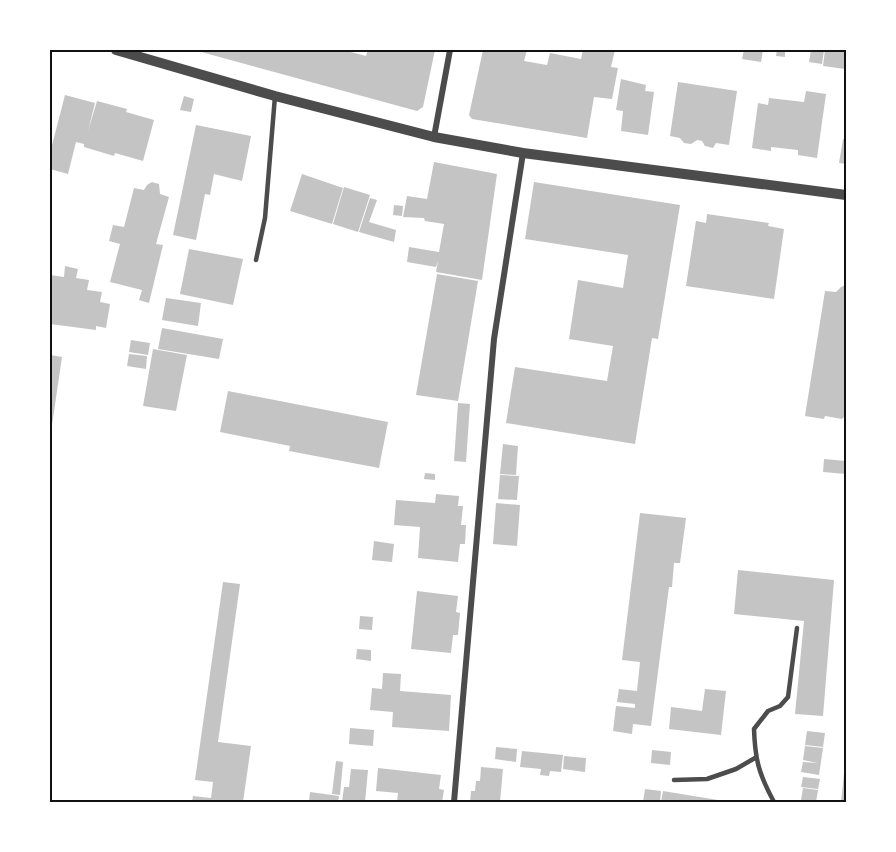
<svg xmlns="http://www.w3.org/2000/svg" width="896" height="852" font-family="'DM Sans',sans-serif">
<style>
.building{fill:#c4c4c4}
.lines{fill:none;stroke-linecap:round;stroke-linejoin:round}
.service{stroke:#4c4c4c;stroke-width:4.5}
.minor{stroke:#4c4c4c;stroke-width:6}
.tertiary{stroke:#4c4c4c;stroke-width:10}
.neatline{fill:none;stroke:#111;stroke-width:2}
</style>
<rect width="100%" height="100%" fill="#fff"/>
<path class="building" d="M194,50h149l23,6 2,-6 24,1 1,-1h42l-12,57 -6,4z
M483,50h44l-3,11 23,4 3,-12 31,6 2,-9h32l-4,17 7,1 -6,31 -18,-2 -7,41 -115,-19 -3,-4z
M744,50h19l-2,12 -19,-3z
M777,50h8v7l-9,-1z
M811,50h13l-2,14 -13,-2z
M825,50h21l-1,19 -22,-3z
M621,79l25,6 -1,6 9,1 -6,43 -27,-4 2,-20 -7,-1z
M678,82l59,9 -8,54 -13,-2 -3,5 -8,-2 -3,-5 -5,-1 -6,4 -7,-1 -4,-5 -10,-2z
M806,91l20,3 -9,64 -19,-3v-5l-27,-3v4l-19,-3 6,-45 10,2 1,-7 35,4z
M65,95l30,8 -7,28 9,-30 30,8 -1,3 28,8 -11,41 -28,-8 -1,3 -30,-9v-3l-8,-2 -8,32 -18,-5v-16z
M184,96l10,3 -3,13 -11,-2z
M196,125l55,11 -9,45 -28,-7 -4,21 -5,-1 -9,46 -23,-5z
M843,139l3,1v24l-7,-1z
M434,162l63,12 -15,106 -46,-8 2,-11 -2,6 -29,-5 2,-15 30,5 5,-28 -19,-3 -1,-3 -21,-1 4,-21 20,3z
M302,174l41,14 -11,36 -42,-13z
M152,182l7,2 1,10 9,3 -13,47 7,1 -14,58 -10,-3 3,-10 -32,-8 10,-38 -11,-3 4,-16 11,2 10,-39 10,2 3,-5z
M534,182l146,23 -22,134 -6,-1 -17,106 -129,-21 9,-56 92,14 6,-35 -44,-7 9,-59 45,8 5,-33 -103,-16z
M344,187l26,8 -12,37 -25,-8z
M370,198l7,2 -8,22 27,8 -2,12 -35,-10z
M394,205l9,1 -1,10 -9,-1z
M707,214l62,9 -1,3 16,3 -10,70 -88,-13 10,-65 10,2z
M189,249l54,10 -10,46 -53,-11z
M65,266l13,3 -2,9 13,2 -2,10 15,2 -2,10 10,2 -4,24 -10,-2v4l-46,-6v-49l14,2z
M437,274l41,7 -20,120 -42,-6z
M846,285v130l-4,4 -17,-3 -1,3 -19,-3 20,-125 11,1 5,-5z
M166,298l35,5 -3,23 -36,-6z
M162,328l61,11 -4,20 -61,-10z
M131,340l19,3 -2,12 -19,-3z
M153,349l34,6 -11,56 -33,-5z
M129,354l18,2 -1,13 -19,-3z
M50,355l12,2 -11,75h-1z
M228,391l160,31 -9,46 -90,-17 1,-5 -70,-14z
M458,403l12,1 -4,58 -12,-1z
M503,444l15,2 -2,29 -16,-1z
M824,459l22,2v13l-23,-2z
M425,473l10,1v6l-11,-1z
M500,475l19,1 -2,24 -19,-1z
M436,494l23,2 -1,10h5l-2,19h5l-1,19h-5l-2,18 -40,-4 2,-31 -26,-2 2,-25 39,3z
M496,503l24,2 -3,41 -24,-2z
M640,513l46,5 -6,45h-6l-2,24h-3l-18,139 -18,-2 -1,10 -19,-3 3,-25 19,2v-4l-18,-2 2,-13 18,2 3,-29 -18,-2z
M374,541l20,3 -2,18 -20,-2z
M738,570l96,10 -11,136 -28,-2 9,-93 -70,-7z
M223,582l17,2 -22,158 33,4 -8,56h-51l1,-6 18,2 2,-16 -18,-2z
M417,591l41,5 -2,16 4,1 -2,22h-5l-2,18 -40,-4z
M360,616l13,1 -1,13 -13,-1z
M357,649l14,1v11l-15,-2z
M383,673l18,1 -1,17 51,4 -2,36 -57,-4 1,-15 -23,-2 2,-22 10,1z
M705,689l21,2 -5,44 -52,-6 2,-22 31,4z
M350,728l24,2 -1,16 -24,-2z
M807,731l18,2 -2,14 -18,-2z
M805,746l18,2 -4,27 -18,-3 2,-10 15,1 -15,-3z
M496,747l21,2 -1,13 -21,-3z
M652,750l19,2 -1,13 -19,-2z
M522,751l41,4 -2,17 -11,-1 -1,5 -9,-1 1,-6 -21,-2z
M564,756l22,2 -1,14 -22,-3z
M336,761l7,1 -3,33 -8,-1z
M845,764l1,38h-5z
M481,767l22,2 -3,33h-30l1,-11h4l1,-10h4z
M378,768l63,7 -2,14 5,1 -2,12h-45l1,-9 -22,-2z
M351,769l17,1 -3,32h-23l2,-15h5z
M803,777l17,2 -2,10 -17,-2z
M803,788l15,2 -2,12 -15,-2z
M645,789l16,2 -1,11h-17z
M663,791l61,10v1h-63z
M310,792l29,4 -1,6h-29z"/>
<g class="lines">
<path class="service" d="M256,260l9,-42 10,-122
M674,780l33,-1 29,-10 19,-11
M774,802c-15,-28 -19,-42 -20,-73l14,-18 12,-5 8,-9 9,-69"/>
<path class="minor" d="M434,137l16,-87
M454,802l40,-463 29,-186"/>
<path class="tertiary" d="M116,50l159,46 159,41 89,16 323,42"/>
</g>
<rect width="896" height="852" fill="none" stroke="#ffffff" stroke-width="102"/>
<rect x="51" y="51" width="794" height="750" class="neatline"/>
</svg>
